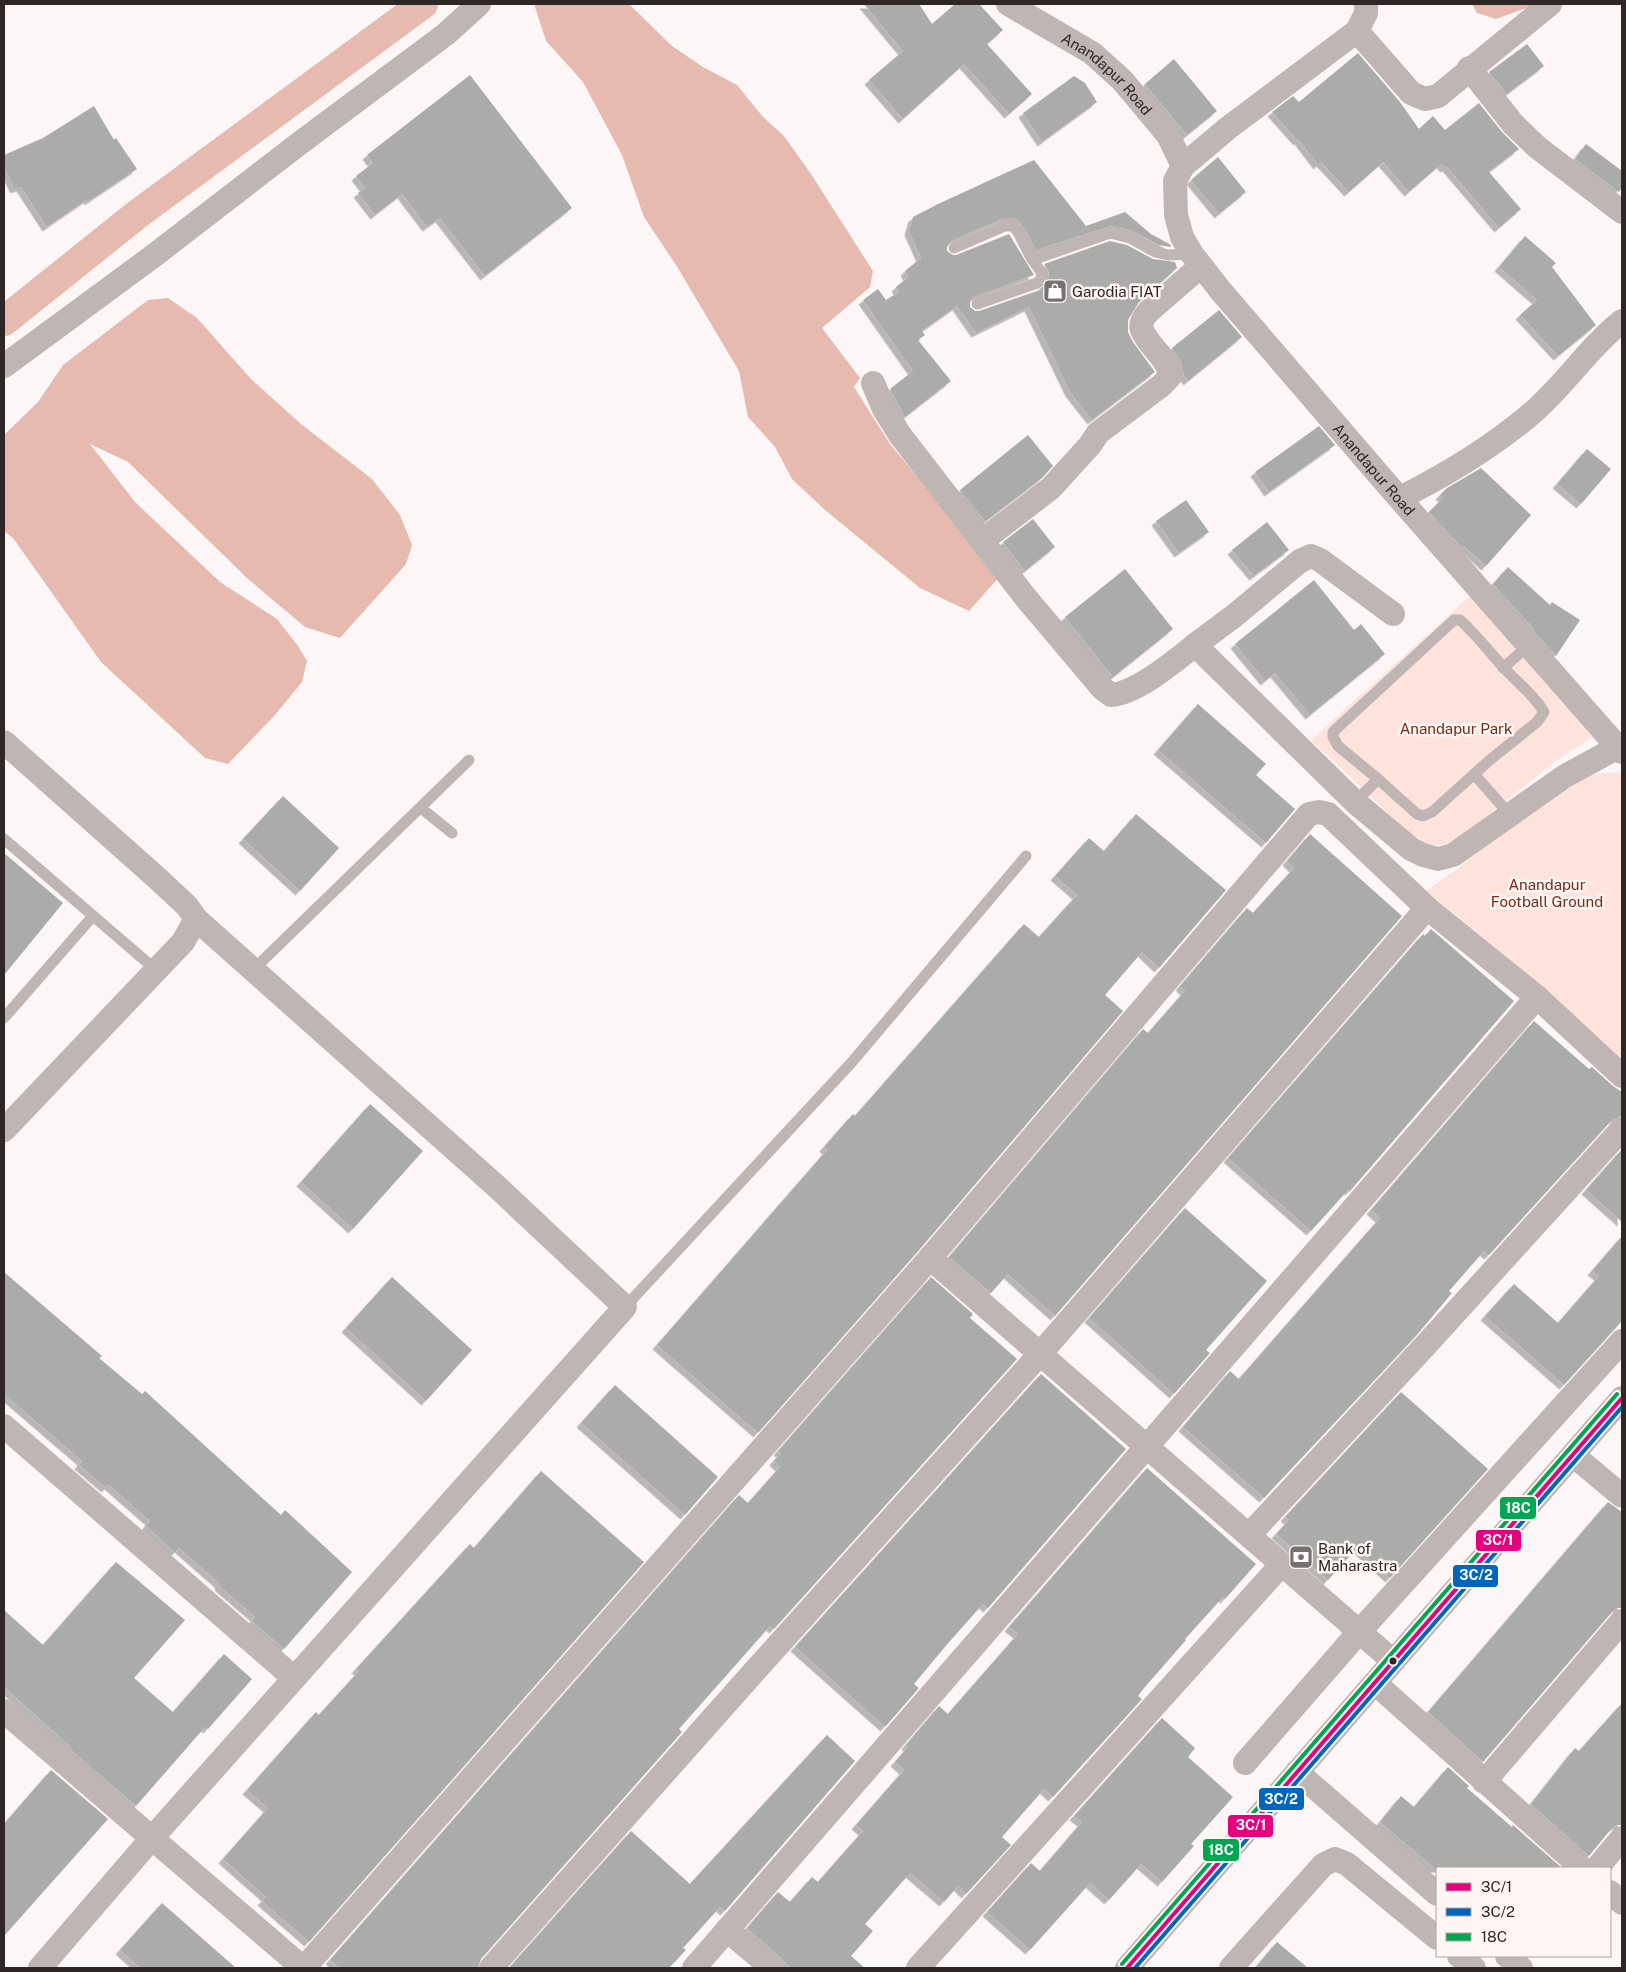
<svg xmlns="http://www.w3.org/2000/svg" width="1626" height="1972" font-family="'Public Sans',sans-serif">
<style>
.green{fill:#fde3dc}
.water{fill:#e6baae}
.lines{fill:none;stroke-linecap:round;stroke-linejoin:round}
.canal{stroke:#e6baae;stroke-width:30}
.building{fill:#abacaa;filter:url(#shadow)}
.service{stroke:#bfb6b4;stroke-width:11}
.minor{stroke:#bfb6b4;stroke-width:24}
.bus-1-casing{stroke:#fff6f3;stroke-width:8}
.bus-2-casing{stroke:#fff6f3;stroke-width:8}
.bus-3-casing{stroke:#fff6f3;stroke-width:8}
.bus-1{stroke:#e5007d;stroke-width:4}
.bus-2{stroke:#0065bd;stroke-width:4}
.bus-3{stroke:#00a651;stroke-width:4}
.bus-dot{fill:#2f2725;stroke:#fff6f3;stroke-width:2}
.labels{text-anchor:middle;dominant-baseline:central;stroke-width:5;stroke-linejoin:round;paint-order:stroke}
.street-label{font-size:15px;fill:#2f2725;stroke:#fff6f3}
.poi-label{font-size:15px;fill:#2f2725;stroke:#fff6f3;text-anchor:start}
.park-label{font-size:15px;fill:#752c19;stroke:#fff6f3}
.line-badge{stroke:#fff6f3;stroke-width:2}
.badge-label{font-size:14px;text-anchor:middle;font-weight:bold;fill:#fff}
</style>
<defs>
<filter id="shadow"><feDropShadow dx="-4.5" dy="4.5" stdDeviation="0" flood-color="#0004"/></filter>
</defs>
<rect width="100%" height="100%" fill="#fcf7f6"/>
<path class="green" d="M1470,596l122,141 -40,27 -96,77 -16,4h-10l-21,-12 -98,-93z
M1622,772v287l-133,-117 -63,-51 35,-25 65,-53 53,-36 25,-4z"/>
<path class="water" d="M534,4h95l43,42 31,21 34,18 26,32 21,19 29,41 60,94 -3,16 -48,41 38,50 -6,9 36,57 110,132 -31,35 -49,-23 -95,-78 -33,-31 -17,-32 -27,-30 -9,-46 -63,-106 -32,-48 -22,-62 -39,-73 -37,-41z
M1472,4h61l-4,3 -33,12 -19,-6z
M168,298l29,20 54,61 50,45 71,55 28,36 12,30 -6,19 -66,74 -35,-11 -58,-49 -119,-116 -38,-18 45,58 85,80 57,37 21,27 9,15 -5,21 -27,33 -47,49 -23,-6 -104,-96 -88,-124 -9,-7v-96l34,-33 25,-37 85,-65z"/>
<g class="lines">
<path class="canal" d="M4,321l135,-108 284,-209"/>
</g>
<path class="building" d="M864,4h55l13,20 23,-20h24l24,26 -16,14 45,50 -23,20 -45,-50 -61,55 -34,-39 34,-29z
M1527,44l17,22 -37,28 -18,-22z
M1358,53l42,49 19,27 14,-13 12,14 34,-27 23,29 17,17 -30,23 32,37 -22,19 -52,-61 -2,1 -4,-4 -32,28 -26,-30 -34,30 -28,-30 -3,3 -19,-25 -1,1 -26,-29 21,-16 6,6z
M1174,59l43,52 -30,24 -42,-51z
M470,75l102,133 -87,68 -45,-58 -13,9 -25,-33 -27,21 -17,-22 7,-5 -9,-12 17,-13 -6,-8z
M1074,76l11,7 12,19 -55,40 -19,-29z
M94,106l20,34 2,-2 21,31 -48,32 -1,-2 -41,28 -26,-40 -6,2 -11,-22v-12l39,-17z
M1586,144l36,27v16l-3,5 -44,-33z
M1218,157l28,35 -27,22 -28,-34z
M1034,160l52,66 39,-14 26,22 20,11v2l-13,-2 -25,-14 -22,-5 -75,24 -11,-21 -7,-8 -5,-3 -11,1 -51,22 -4,6v4l6,4h3l53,-21 25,41 -60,22 -4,5v5l5,4h4l61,-21 8,-10 1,-8 -5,-8 66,-23 17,4 26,14 22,3 2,6 -38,34 -11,18v12l5,10 22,30 -63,48 -22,-28 -41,-85 -53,26 -19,-27 -35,25 3,4 -7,5 33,41 -46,36 -15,-28 23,-18 -50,-71 15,-11 8,11 13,-8 -3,-5 12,-10 -3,-6 16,-13 -12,-27 4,-14 25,-13z
M1525,236l31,27 -4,4 44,58 -38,31 -38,-41 17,-15 -38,-33z
M1219,310l23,27 -54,44 -4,-5 -3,-14 -9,-14z
M1319,426l16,19 -66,47 -14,-20z
M1028,435l25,31 -11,12 -56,43 -2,-1 -24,-30z
M1587,449l24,20 -30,35 -24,-20z
M1481,468l50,47 -45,51 -22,-20 -2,2 -33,-36 14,-14 -3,-3 7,-7z
M1186,500l23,32 -30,21 -23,-32z
M1033,519l22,28 -30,24 -22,-29z
M1267,522l22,28 -35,26 -22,-26z
M1508,567l42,38 2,-3 28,18 -24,36 -23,-26 1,-1 -41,-45z
M1125,569l48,60 -60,48 -48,-60z
M1314,580l40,50 7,-6 24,30 -75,61 -35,-42 -10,8 -30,-37z
M1198,704l68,60 -10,11 39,34 -29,34 -108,-93z
M283,796l56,52 -39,43 -57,-52z
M1136,814l90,76 -67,78 -17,-16 -37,43 18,16 -203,238 -162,184 -101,-88 170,-195 -3,-3 29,-33 2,2 169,-192 15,13 38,-42 -22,-19 34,-38 15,13z
M1310,834l92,82 -347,400 -47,-42 -17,19 -42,-36 194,-228 5,4 37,-42 -5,-5 67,-78 6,5 41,-45 -7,-7z
M4,853l59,50 -59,72z
M1431,929l83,72 -164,190 -2,-1 -37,41 -83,-73 195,-224 2,2z
M1534,1021l55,48 3,-2 21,19 9,6v24l-10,4 -123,135 -5,-4 -35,40 3,2 -36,43 -152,162 -81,-71 47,-56 9,8 141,-161 -9,-8z
M370,1104l53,47 -70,78 -52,-47z
M1622,1149v73l-36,-32z
M1185,1208l82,73 -61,69 4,3 -36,41 -85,-76z
M1622,1236v85l-58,64 -79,-69 29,-32 44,39 41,-47 -7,-5z
M4,1272l98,84 -3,2 43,36 3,-3 136,124 4,-5 67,62 -68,77 -32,-28 3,-4 -36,-31 1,-2 -41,-36 -4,5 -29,-27 4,-5 -41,-36 -3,3 -27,-23 3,-4 -78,-67z
M392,1277l80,73 -46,51 -80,-73z
M931,1277l42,37 -3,4 47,41 -243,270 -4,-3 -91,103 3,3 -201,227 -3,9h-139l-9,-8 409,-465 9,8 32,-36 -6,-6 7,-8 -3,-2z
M1041,1374l85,75 -138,159 -5,-4 -34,38 -35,42 5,4 -34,39 -90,-80z
M615,1385l103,92 -33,38 -104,-92z
M1401,1392l87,77 -98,109 -33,-30 -29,32 -52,-46 13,-14 -4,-3z
M1147,1468l109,96 -31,35 -2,-2 -38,42 1,1 -42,48 -6,8 4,3 -89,98 -9,-8 -42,48 9,8 -45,49 -8,-8 -14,16 -34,-29 -45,51 8,7 -22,25 14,12h-75l-9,-10 -34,-30 31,-36 12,10 22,-25 6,5 45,-51 -7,-6 48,-55 -9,-8 13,-15 -2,-2 33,-39 9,8 70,-80 -9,-7z
M541,1471l103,91 -335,380 -47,-41 4,-4 -43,-38 45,-51 -21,-18 69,-78 3,3 40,-44 -3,-2 114,-125 4,4z
M1608,1502l14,10v96h-5l-5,4 -129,150 -55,-50z
M116,1562l69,58 -51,58 39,34 51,-58 28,25 -44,50 -3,-2 -69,79 -66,-57 1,-2 -67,-60v-77l39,35z
M1622,1703v122h-5l-6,4 -22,27 -58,-52 44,-56 4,3z
M1162,1718l33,30 -7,9 45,40 -42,47 3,2 -32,36 -21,-18 -32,36 -19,-17 -60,67 -43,-38 44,-49 9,8 42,-49 -8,-6z
M827,1735l28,26 -130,150 -5,-4 -37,41 3,2 -17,18h-160l122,-137 59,53z
M1448,1767l21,19 -2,2 45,39 1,-2 49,43h-128l-54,-46 21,-26 13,11z
M51,1770l57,49 -104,117v-112z
M162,1903l74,65h-96l-20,-18z
M1277,1942l31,26h-53z"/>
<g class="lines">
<path class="service" d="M954,248l51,-22h8l5,6 13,26h7l72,-25 20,5 25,14 13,3 24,-1
M977,304l60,-21 4,-4 1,-6 -11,-15
M1503,668l25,-22
M1474,774l36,41
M1355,802l23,-23 -40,-33 -5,-9v-5l121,-112h6c17,15 30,33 45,49 13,14 30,27 39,43l-7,10 -46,37 -59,53 -9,4 -6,-2 -39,-35
M421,808l31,25
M4,839l152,131
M253,970l216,-210
M4,1018l89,-102
M625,1307l227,-245 174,-206"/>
<g class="minor">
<path id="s1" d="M1008,4l84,49 30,27 46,55 15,31"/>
<path id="s2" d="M1366,4v9l-9,18 -129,97 -45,38 -8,15 1,34 6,22 10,17 28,36 166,193 236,269"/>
<path d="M1357,31l54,62 14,6 13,-3 112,-92"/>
<path d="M1469,68l44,56 24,23 85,65"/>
<path d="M4,366l152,-112 144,-111 146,-109 33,-30"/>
<path d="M873,383l11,26 16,26 126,163 76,90 9,7c26,-2 64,-34 84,-50l160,157 56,47 12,6 15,4 15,-4 112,-79 57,-31"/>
<path d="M1400,498c46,-23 92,-51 131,-84 33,-28 57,-66 91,-93"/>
<path d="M982,541l69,-53 39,-43 8,-12 64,-48 9,-10c-5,-19 -22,-28 -29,-45 -3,-6 2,-13 6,-18l53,-46"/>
<path d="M1195,645l39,-29 66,-55 11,-5 9,4 73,54"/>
<path d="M4,742l153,136 30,28 9,13 -13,23 -179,188"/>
<path d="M930,1258l463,403"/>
<path d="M4,1426l290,252"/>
<path d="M1573,1455l49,41"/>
<path d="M1249,1535l175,-188 198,-218"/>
<path d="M1375,1683l207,185"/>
<path d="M4,1711l299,257"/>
<path d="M1245,1763l114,-131 263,-291"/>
<path d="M1297,1772l140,122"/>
<path d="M1484,1782l138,-161"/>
<path d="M1597,1868l25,-30"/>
<path d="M1610,1892l12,11"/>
<path d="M727,1930l45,38"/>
<path d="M1459,1956l15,12"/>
<path d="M1507,1956l14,12"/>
<path d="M40,1968l112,-130 473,-531 -130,-122 -299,-266"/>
<path d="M304,1968l626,-710 379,-444 10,-2 9,2 99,94 110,89 85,79"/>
<path d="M491,1968l261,-294 288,-320 387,-446"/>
<path d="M694,1968l843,-971"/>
<path d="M918,1968l364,-404"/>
<path d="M1127,1968l495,-570"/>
<path d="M1231,1968l92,-103 12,-6 12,5 90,74"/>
</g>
<g class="bus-1-casing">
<path id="bus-1" d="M1127,1968l495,-570"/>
</g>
<g class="bus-2-casing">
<path id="bus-2" d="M1135,1968l487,-561"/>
</g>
<g class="bus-3-casing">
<path id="bus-3" d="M1122,1964l495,-570"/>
</g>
<use href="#bus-1" class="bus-1"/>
<use href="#bus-2" class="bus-2"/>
<use href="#bus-3" class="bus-3"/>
</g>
<defs>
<g id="shop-square" transform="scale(1.25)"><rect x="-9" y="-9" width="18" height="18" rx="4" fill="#77706e" stroke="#fff6f3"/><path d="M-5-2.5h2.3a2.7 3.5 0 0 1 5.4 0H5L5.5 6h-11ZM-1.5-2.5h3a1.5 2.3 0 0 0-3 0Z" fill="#fff"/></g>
<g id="bank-square" transform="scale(1.25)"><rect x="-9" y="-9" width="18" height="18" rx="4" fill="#77706e" stroke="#fff6f3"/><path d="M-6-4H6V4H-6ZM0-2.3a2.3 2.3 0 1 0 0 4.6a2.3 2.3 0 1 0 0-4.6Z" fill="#fff"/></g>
</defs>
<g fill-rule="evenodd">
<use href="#shop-square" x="1055" y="291"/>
<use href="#bank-square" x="1301" y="1557"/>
</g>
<circle class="bus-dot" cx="1393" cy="1661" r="4.5"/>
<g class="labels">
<g class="street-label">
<text stroke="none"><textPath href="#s1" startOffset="122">Anandapur Road</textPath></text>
<text stroke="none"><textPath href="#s2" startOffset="625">Anandapur Road</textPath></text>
</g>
<g class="poi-label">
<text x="1072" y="291">Garodia FIAT</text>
<text x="1318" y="1548">Bank of<tspan x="1318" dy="17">Maharastra</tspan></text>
</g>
<g class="park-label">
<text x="1456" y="728">Anandapur Park</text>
<text x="1547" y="884">Anandapur<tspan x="1547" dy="17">Football Ground</tspan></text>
</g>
</g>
<g class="line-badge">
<rect x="1499" y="1496" width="38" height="24" rx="5" fill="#00a651"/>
<rect x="1475" y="1529" width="47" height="23" rx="5" fill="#e5007d"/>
<rect x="1452" y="1564" width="47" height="24" rx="5" fill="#0065bd"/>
<rect x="1258" y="1787" width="47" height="24" rx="5" fill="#0065bd"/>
<rect x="1227" y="1814" width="47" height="24" rx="5" fill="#e5007d"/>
<rect x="1202" y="1838" width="38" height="24" rx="5" fill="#00a651"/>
</g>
<g class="badge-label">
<text x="1518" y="1513">18C</text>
<text x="1498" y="1545">3C/1</text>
<text x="1476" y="1580">3C/2</text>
<text x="1281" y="1804">3C/2</text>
<text x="1251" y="1830">3C/1</text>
<text x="1221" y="1855">18C</text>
</g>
<rect width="1626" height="1972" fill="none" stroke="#2f2725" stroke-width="10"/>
<rect x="1436" y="1867" width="175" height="90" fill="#fff6f3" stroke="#aca3a1"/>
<rect x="1446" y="1883" width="25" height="8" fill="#e5007d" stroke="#aca3a1"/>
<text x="1481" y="1892" font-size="15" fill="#2f2725">3C/1</text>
<rect x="1446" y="1908" width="25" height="8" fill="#0065bd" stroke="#aca3a1"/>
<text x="1481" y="1917" font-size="15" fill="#2f2725">3C/2</text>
<rect x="1446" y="1933" width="25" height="8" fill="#00a651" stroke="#aca3a1"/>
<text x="1481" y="1942" font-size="15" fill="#2f2725">18C</text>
</svg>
